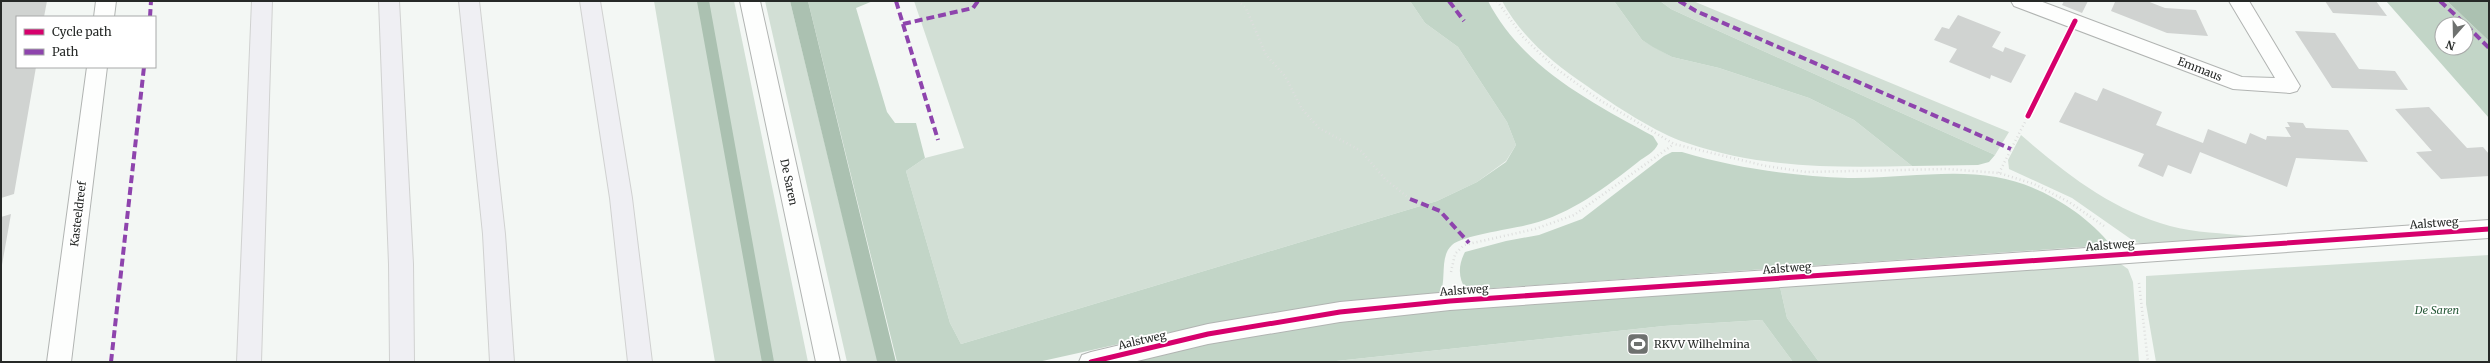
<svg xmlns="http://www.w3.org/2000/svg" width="2490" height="363" font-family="Merriweather,serif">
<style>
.green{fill:#d2dfd5}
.forest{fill:#c2d5c7;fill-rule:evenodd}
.water{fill:#abc1b1}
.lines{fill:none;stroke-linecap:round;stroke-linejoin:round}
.stream{stroke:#abc1b1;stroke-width:12}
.building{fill:#d0d3d1}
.street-casing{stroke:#b1b4b2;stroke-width:2}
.highway-casing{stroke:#d0d1d0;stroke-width:2}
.path{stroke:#dddedd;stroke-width:2.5;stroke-dasharray:1 3;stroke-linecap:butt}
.street{fill:#fdfefd;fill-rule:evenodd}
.highway{fill:#efeff3;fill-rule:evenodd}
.quiet{stroke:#8e44ad;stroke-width:4;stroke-dasharray:8 4;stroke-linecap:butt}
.cycleway-casing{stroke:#fff;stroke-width:8}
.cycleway{stroke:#d6006c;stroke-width:5}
.labels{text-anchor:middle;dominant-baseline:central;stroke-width:3.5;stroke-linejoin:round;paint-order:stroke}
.street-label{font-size:11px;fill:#262927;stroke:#fff}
.park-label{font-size:11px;font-style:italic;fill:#2b5c3c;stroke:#fff}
.poi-label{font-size:11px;fill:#262927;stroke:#fff;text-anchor:start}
</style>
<rect width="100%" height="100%" fill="#f3f7f4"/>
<path class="green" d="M654,1h80l74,361h-93z
M765,1h25l88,361h-31z
M914,1h496l15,22 33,24 49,75 9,23 -10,16 -29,21 -40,19 -476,143 -11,-21 -44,-152 19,-13 39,-10z
M1502,1h112l28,39 30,17 47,11 90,30 45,22 58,46c-77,2 -152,2 -225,-23 -31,-10 -73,-38 -100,-57 -34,-23 -65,-48 -85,-85z
M1660,1h33l316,131 -14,23 -274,-123 -50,-23z
M2021,135c45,39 91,75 149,91 25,7 53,7 79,10l-105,8 -9,-2 -63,-44 -63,-29 -1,-9z
M2489,255v107h-333l-10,-58v-28z
M2115,260l13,9 5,13 6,80h-320l-32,-44 -7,-31z
M1762,320l31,42h-466l337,-36z"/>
<path class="forest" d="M808,1h65l-17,7 31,104 8,11h21l9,35 -19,13 44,152 11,21 476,-143 40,-19 29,-20 10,-17 -9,-23 -49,-75 -33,-24 -15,-22h78c34,66 103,101 165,135l5,8c-3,8 -14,13 -20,18 -32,25 -67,52 -107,62 -17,5 -68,11 -79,21 -13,12 -5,34 -12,49l-240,32 -162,36h-141z
M1614,1h46l11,8 50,23 274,123 -6,7 -11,3 -66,1 -58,-46 -45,-22 -90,-30 -47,-11 -19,-10 -11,-7z
M2386,1h61l42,40v77zM2442,24h24v24h-24z
M1672,152h10c54,16 109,24 166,26 49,1 100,-9 148,-1 43,7 88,35 115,68l-645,45c-8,-12 -8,-25 -1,-38l41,-11 33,-6 43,-16 82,-63z
M1745,287h35l7,31 32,44h-26l-31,-42 -98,6 -337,36h-201c29,-7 57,-14 86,-20 175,-34 355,-41 533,-55z"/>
<path class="water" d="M790,1h18l88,361 -19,-1z
M2447,1h42v40z"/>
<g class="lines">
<path class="stream" d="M703,1l65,361"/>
</g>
<path class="building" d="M1,1h46l-3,16h-27v50h19l-22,127 -13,4z
M2064,1h24l-6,12 -20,-8z
M2113,1h34l18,7 31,2 12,26 -41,-3 -56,-22 4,-9z
M2325,1h51l11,15 -54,-3z
M1958,15l43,17 -9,15 11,5 2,-5 21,8 -15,28 -20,-8 -1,4 -41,-17 8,-13 -23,-9 8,-13 7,2z
M2295,31l40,2 24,36 36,2 13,19 -76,-2z
M2103,88l59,24 -6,13 47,18 5,-14 38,15 4,-11 16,7 1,-4 24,1 -6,-10h5l-3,-5 16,1 3,5 42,2 20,32 -72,-4 -9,29 -87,-35 -9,22 -23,-9 -5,12 -25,-11 6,-12 -85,-32 16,-30 22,9z
M2429,107l38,41 16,-1 6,7v22l-48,3 -25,-27 16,-1 -37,-42z
M11,214l-9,51h-1v-48z"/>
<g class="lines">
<g class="street-casing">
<path id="street" d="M96,1h20l-2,16h-20z
M740,1h20l80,361h-24z
M2011,1h29l202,76 33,1 -46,-77h20l51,85 -3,5 -7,2 -57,-4 -219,-83z
M87,67h20l-36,295h-24z
M2489,220v18l-1039,72 -110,12 -132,22 -75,18h-54l3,-7 9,-3 117,-28 132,-22 110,-10z"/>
</g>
<g class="highway-casing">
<path id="highway" d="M252,1h20l-11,361h-24z
M379,1h20l14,263 1,98h-24l-1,-98z
M459,1h20l26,233 9,128h-24l-7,-128z
M580,1h20l32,197 20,164h-24l-18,-164z"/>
</g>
<path class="path" d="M1238,1l8,7 20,47 19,21 17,33 17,19 42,23 24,28 25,20
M1497,1l26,36 31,30 44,32 76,45 92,22 40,6 141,-3 52,4 35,11 35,18 35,24
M1999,173l29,-57
M1451,272l4,-18 9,-9 71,-16 39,-14 100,-71
M2139,283l9,79"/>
<use href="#street" class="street"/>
<use href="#highway" class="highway"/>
<path class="quiet" d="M896,1l42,139
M1449,1l15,20
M1679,1l17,10 315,138
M2440,1l25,23
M150,17l1,-16
M903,24l70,-16 5,-7
M2466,25l23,23
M1410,199l30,12 29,32
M111,362l33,-295"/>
<g class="cycleway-casing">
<path id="cycleway" d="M2028,116l47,-95
M1091,362l117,-28 132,-22 110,-11 1039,-72"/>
</g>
<use href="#cycleway" class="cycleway"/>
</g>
<defs>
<g id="stadium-square" transform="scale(1.15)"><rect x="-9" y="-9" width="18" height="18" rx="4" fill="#6e716f" stroke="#fff"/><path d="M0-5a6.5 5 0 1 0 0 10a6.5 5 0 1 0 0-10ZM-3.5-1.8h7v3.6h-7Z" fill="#fff"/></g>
</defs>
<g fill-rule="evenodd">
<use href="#stadium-square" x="1638" y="344"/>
</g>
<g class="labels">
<g class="street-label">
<text transform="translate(2200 69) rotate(21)">Emmaus</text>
<text transform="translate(789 182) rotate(78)">De Saren</text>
<text transform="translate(78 214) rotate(-83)">Kasteeldreef</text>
<text transform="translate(2434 223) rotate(-4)">Aalstweg</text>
<text transform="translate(2110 245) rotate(-4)">Aalstweg</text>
<text transform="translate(1787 268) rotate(-4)">Aalstweg</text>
<text transform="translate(1464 290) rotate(-4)">Aalstweg</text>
<text transform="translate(1142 340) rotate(-13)">Aalstweg</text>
</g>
<g class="park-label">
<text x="2437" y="310">De Saren</text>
</g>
<g class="poi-label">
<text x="1654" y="344">RKVV Wilhelmina</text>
</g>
</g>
<rect width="2490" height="363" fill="none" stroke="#262927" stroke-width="4"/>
<rect x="16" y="16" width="140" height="52" fill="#ffffff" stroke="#a8a9a9"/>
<rect x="24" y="29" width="20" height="6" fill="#d6006c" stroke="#a8a9a9"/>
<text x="52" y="36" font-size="12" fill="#262927">Cycle path</text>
<rect x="24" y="49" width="20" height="6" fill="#8e44ad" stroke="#a8a9a9"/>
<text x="52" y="56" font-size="12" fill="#262927">Path</text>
<g transform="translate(2454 36) rotate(200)"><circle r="19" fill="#ffffff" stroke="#a8a9a9"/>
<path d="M0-3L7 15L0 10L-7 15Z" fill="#6e716f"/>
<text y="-6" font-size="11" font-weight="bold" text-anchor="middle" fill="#262927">N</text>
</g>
</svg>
